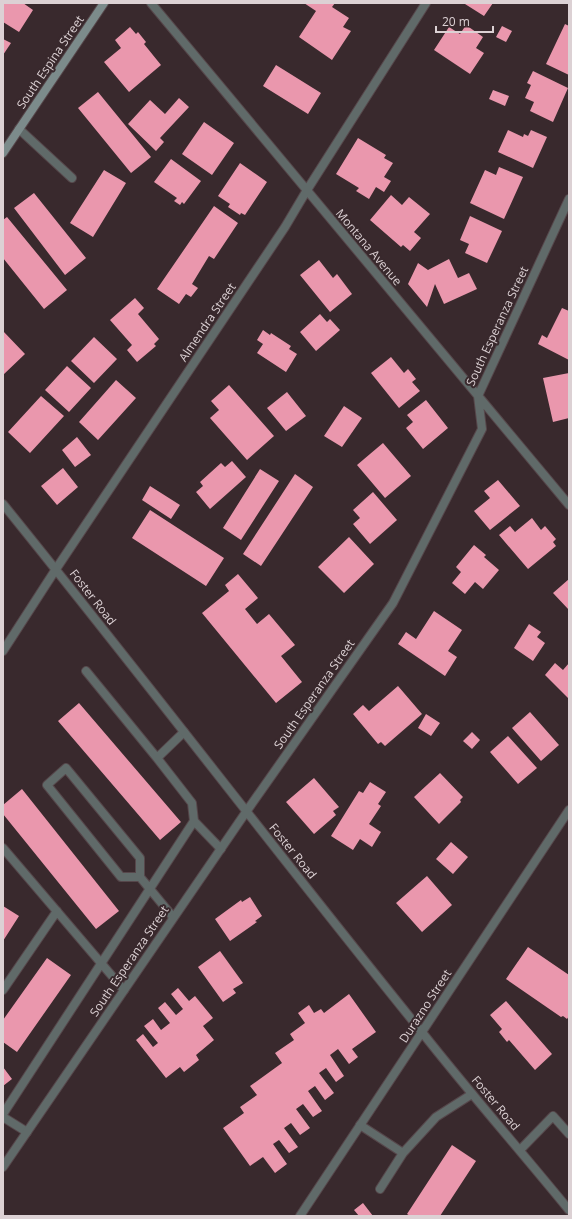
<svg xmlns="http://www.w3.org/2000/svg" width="572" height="1219" font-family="'Open Sans',sans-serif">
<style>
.building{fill:#ea97ad}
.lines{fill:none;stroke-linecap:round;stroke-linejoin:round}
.lane-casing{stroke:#56474b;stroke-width:10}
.street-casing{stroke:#56474b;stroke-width:10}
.secondary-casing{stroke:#56474b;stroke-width:10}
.lane{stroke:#606a69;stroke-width:8}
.street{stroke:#606a69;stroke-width:8}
.secondary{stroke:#7c8b8b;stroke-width:8}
.labels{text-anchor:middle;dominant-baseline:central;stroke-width:4;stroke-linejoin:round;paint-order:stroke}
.street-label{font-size:12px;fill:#dcd1d4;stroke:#39292d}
</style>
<rect width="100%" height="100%" fill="#39292d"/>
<path class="building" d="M3,3h20l10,7 -14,22 -16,-10z
M304,3h31l-3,4 17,11 -6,9 8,4 -19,29 -33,-23 17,-26z
M466,3h27l-9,13 -19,-12z
M565,24l4,2v49l-23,-11z
M466,25l17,12 -7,11 8,5 -14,21 -36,-24 15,-23 11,7z
M502,26l10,5 -6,11 -10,-5z
M130,27l6,7 2,-2 8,10 -2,2 17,21 -32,27 -25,-30 17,-14 -6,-8z
M3,39l8,4 -8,12z
M276,65l45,28 -13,21 -45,-28z
M533,71l35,17 -15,34 -23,-11 4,-9 -9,-4 6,-13 -4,-2z
M493,90l16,6 -4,10 -16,-7z
M98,92l53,65 -20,16 -53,-65z
M179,98l10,9 -29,31 4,4 -8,9 -28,-27 22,-24 15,14z
M204,122l30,21 -22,32 -30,-21z
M508,130l15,7 1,-3 4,2 3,-6 16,7 -14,31 -35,-16z
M358,138l28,17 -2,3 9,5 -9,14 7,4 -7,11 -8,-5 -7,12 -13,-8 3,-3 -23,-14z
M171,159l30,22 -17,23 -2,-2 -2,3 -6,-4 3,-3 -23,-16z
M240,163l27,19 -22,33 -4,-2 -1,2 -12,-8 2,-3 -12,-8z
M499,167l24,10 -19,42 -34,-16 15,-33 11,5z
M104,170l22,13 -33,54 -23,-14z
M34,193l52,65 -21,17 -51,-67z
M391,195l11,10 7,-8 21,17 -16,18 7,6 -11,13 -7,-6 -2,2 -31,-27z
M214,206l24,17 -24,36 -5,-3 -17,28 6,4 -7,9 -5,-3 -7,10 -22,-15z
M470,216l32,15 -15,32 -22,-10 4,-9 -9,-4z
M7,217l60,73 -23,19 -41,-51v-38z
M449,259l9,19 11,-5 8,16 -33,15 -9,-20 -8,23 -19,-23 10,-21 10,7z
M319,260l14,18 4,-4 15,20 -22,18 -30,-37z
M135,298l9,10 -6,6 21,25 -5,5 2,2 -19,16 -10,-12 5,-5 -22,-25z
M562,308l7,3v49l-31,-16 4,-9 5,3z
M320,314l7,8 3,-3 10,11 -24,21 -16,-19z
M263,330l7,5 1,-2 20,13 -2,3 8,5 -11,18 -29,-19 6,-9 -6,-4z
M3,331l22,23 -22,21z
M94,337l23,22 -23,24 -23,-22z
M391,357l13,16 4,-4 8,10 -4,3 8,9 -21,17 -28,-35z
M67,366l24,22 -22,24 -24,-22z
M569,373v45l-16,4 -10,-44z
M116,380l20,18 -38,42 -19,-18z
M229,385l45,51 -27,24 -37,-42 9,-8 -8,-9z
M287,392l19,24 -20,15 -19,-23z
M41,396l23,20 -34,37 -22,-21z
M426,400l22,28 -25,21 -17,-21 7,-6 -6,-7z
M344,406l18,12 -20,29 -18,-11z
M77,437l14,18 -16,12 -13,-17z
M383,443l28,33 -26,22 -28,-33z
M232,461l14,16 -36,32 -14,-17 7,-6 -3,-4 21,-19 4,4z
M63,468l15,19 -21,18 -16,-19z
M260,469l19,12 -38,59 -18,-12z
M295,474l18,13 -52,79 -18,-12z
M498,480l22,26 -30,24 -16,-19 16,-13 -6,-7z
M150,486l30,19 -9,14 -29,-19z
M373,492l24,28 -27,24 -17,-20 7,-6 -7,-8z
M150,510l74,48 -18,28 -74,-48z
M532,518l9,12 4,-4 11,13 -3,3 3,4 -28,23 -29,-34 11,-9 5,6z
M349,537l25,27 -30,29 -26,-26z
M474,545l12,10 -2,2 15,13 -16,19 -8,-7 -10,12 -13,-11 9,-11 -5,-5z
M238,574l20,24 -13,11 12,15 12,-10 26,31 -14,11 21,26 -26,21 -74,-90 27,-22 -4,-6z
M569,579v31l-16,-17z
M434,611l28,19 -14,21 9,6 -12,19 -47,-32 8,-12 10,7z
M529,624l12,8 -4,5 8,6 -12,18 -19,-13z
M555,663l8,7 6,-7v36l-24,-24z
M398,686l24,28 -37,32 -4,-4 -3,2 -25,-30 10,-9 6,6z
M79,703l102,119 -21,18 -102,-119z
M530,712l29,33 -18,16 -29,-33z
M426,714l14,9 -9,13 -13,-8z
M472,732l8,8 -8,9 -9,-8z
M508,736l29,32 -19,16 -28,-32z
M440,773l23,24 -3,3 1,2 -22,22 -25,-27z
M314,778l25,29 -6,4 3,4 -22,19 -28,-32z
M370,782l16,10 -8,12 3,2 -12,18 12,8 -9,15 -12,-8 -7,11 -22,-14 28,-45 4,2z
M22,789l97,122 -23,18 -93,-115v-9z
M451,842l17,15 -15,17 -17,-15z
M427,876l25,29 -30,27 -26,-29z
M250,897l12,19 -7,5 2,1 -27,19 -15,-22 26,-19 1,2z
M3,906l16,10 -16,25z
M528,947l41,28v41l-2,3 -4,-3 -2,1 -55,-38z
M220,951l23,32 -10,6 3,4 -13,9 -25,-35z
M47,958l24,17 -54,77 -14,-10v-22z
M178,988l11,13 6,-5 18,22 -10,8 11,14 -18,15 3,5 -15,12 -4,-5 -14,11 -30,-38 7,-6 10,13 5,-4 -14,-17 9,-7 8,11 9,-7 -12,-15 7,-6 11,13 7,-6 -12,-15z
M349,994l27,38 -24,17 6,8 -9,7 -11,-15 -8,6 14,21 -8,6 -10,-14 -7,5 15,20 -9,7 -10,-14 -7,5 14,20 -9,6 -10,-13 -7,5 14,19 -10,7 -9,-12 -7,5 14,19 -9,6 -10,-13 -6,4 14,20 -12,9 -12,-16 -13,9 -27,-38 21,-15 -4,-6 17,-12 -7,-9 32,-23 -7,-10 19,-13 -4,-6 15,-11 -7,-10 11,-8 5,8 7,-4 3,4z
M506,1001l46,53 -17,16 -26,-30 -2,2 -8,-10 3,-3 -12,-14z
M3,1067l9,12 -9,7z
M452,1145l24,16 -36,55h-30l-3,-2z
M363,1203l10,13h-14l-5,-6z"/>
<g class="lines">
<g class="lane-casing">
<path id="lane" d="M19,129l53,49
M157,758l27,-26
M194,821l27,28
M3,848l121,142
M140,877h-19l-74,-92 19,-17 74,90v19l33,40
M3,990l54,-79
M3,1114l191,-293 -2,-18 -35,-45 -71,-87
M3,1117l24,15
M360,1125l43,28 -23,36
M520,1150l33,-34 16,18
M403,1153l33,-36 36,-23"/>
</g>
<g class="street-casing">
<path id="street" d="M151,3l418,502
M3,504c141,174 277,353 418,527 48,61 99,119 148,179
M3,651l53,-82 229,-342 22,-37 119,-187
M3,1167l243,-355 147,-209 89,-174 -4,-33 91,-197
M300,1216l269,-406"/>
</g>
<g class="secondary-casing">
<path id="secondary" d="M3,153l101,-150"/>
</g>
<use href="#lane" class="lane"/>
<use href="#street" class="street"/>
<use href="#secondary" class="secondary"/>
</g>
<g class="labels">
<g class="street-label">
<text transform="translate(50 62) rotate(-56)">South Espina Street</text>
<text transform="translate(369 247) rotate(50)">Montana Avenue</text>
<text transform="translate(207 322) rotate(-56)">Almendra Street</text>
<text transform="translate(497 326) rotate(-65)">South Esperanza Street</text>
<text transform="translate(93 597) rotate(52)">Foster Road</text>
<text transform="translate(314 694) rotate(-55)">South Esperanza Street</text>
<text transform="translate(293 851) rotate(51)">Foster Road</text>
<text transform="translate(129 961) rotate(-56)">South Esperanza Street</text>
<text transform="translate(425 1006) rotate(-57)">Durazno Street</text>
<text transform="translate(496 1103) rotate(50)">Foster Road</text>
</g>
</g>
<rect width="572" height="1219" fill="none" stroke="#dcd1d4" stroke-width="8"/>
<path d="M436 26v6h57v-6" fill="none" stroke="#dcd1d4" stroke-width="2"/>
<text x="442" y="26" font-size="12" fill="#dcd1d4" stroke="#39292d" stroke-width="3" paint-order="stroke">20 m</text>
</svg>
